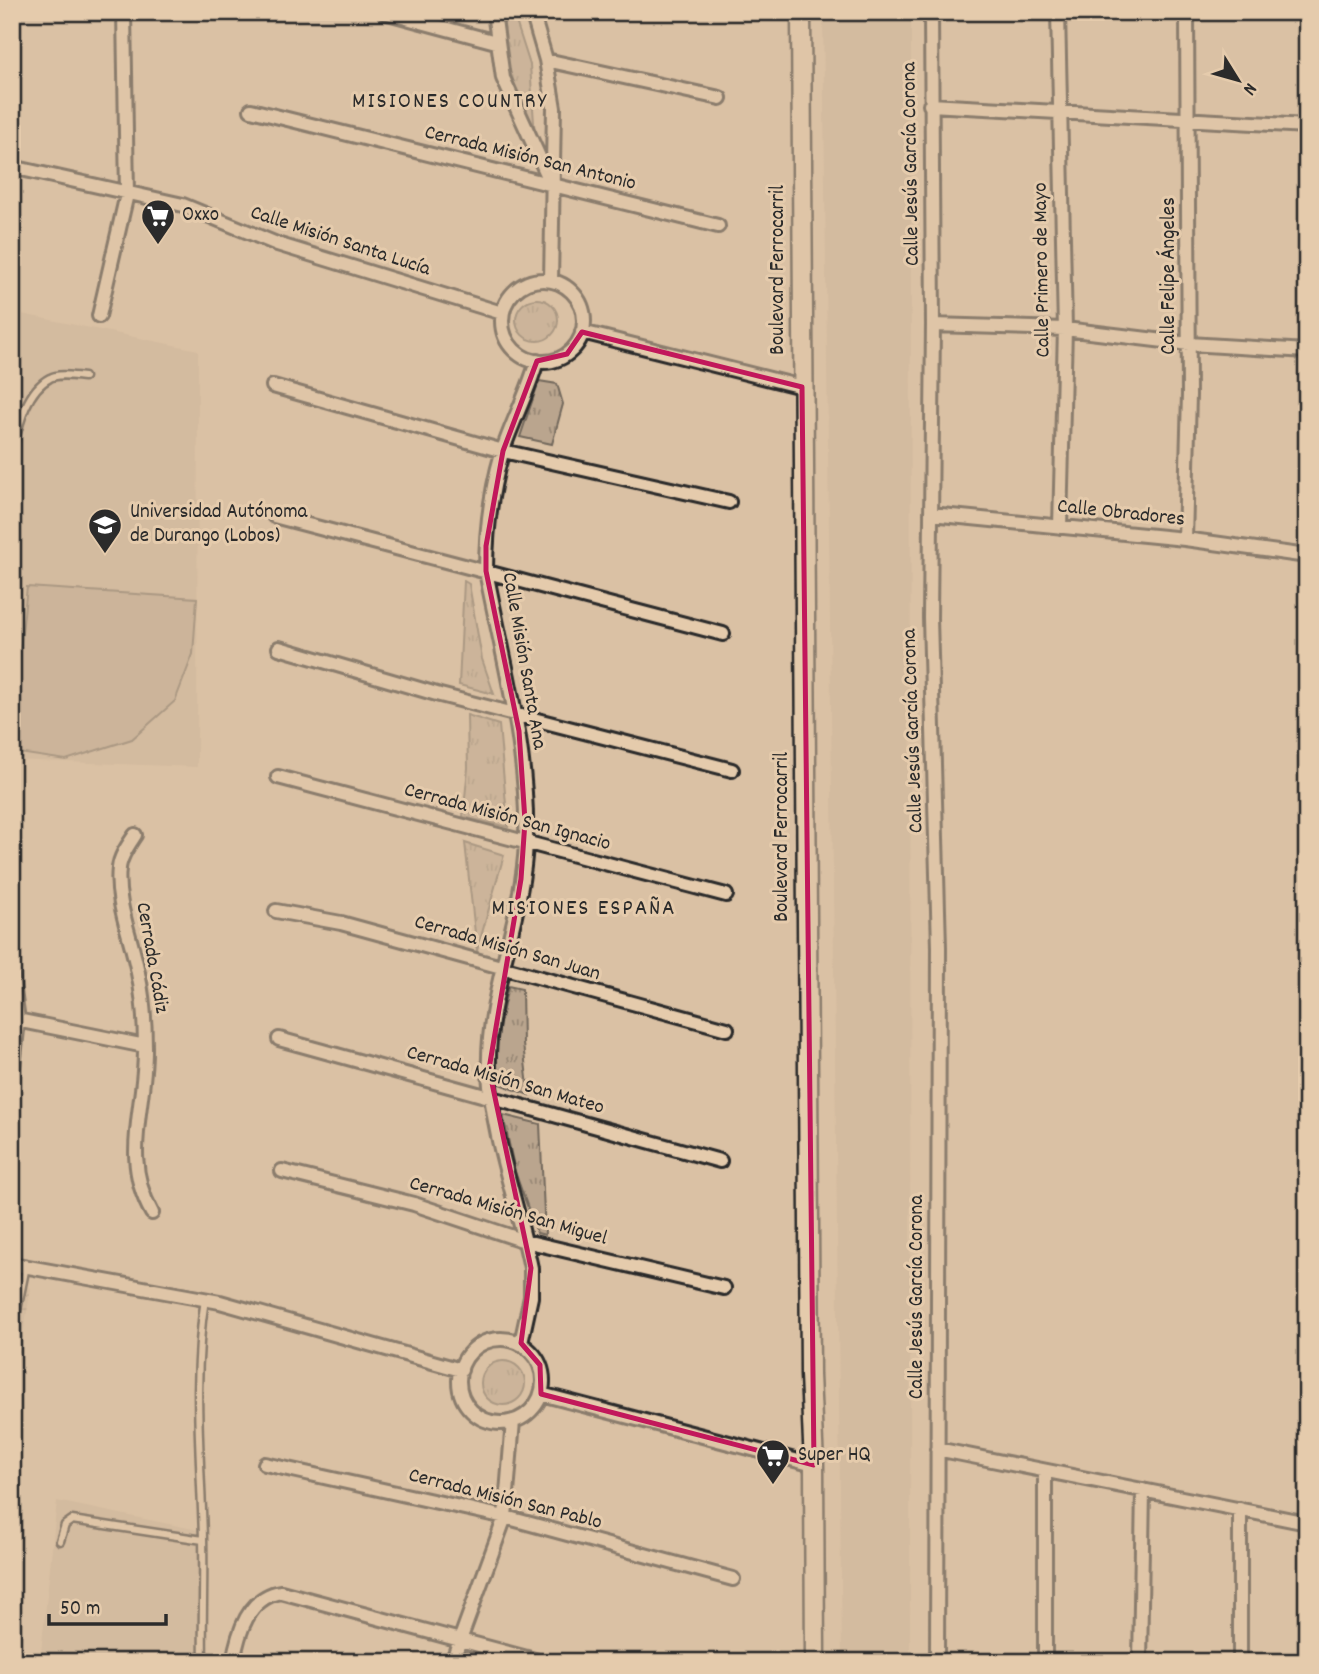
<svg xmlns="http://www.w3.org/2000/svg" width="1319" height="1674" font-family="Dekko,sans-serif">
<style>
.built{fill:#cab399}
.industrial{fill:url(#industrial-grid)}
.grass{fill:url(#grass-tufts);stroke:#72685c;stroke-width:2}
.pitch{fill:#baa58e;stroke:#72685c;stroke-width:2}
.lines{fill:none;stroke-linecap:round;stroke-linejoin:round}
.service-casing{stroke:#2b2b2b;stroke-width:11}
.minor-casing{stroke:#2b2b2b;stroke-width:18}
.secondary-casing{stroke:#2b2b2b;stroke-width:23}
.service{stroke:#e5cbac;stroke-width:6}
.minor{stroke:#e5cbac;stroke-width:12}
.secondary{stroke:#e5cbac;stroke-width:18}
.marked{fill:none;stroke:#c2185b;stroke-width:5;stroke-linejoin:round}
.labels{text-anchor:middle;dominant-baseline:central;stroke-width:6;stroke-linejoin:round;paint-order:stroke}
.street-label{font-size:21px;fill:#2b2b2b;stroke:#e5cbac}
.poi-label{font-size:21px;fill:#2b2b2b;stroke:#e5cbac;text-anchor:start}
.neighbourhood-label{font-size:23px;letter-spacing:2px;fill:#2b2b2b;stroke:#e5cbac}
</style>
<defs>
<pattern id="industrial-grid" width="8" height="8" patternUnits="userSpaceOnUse" patternTransform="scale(1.75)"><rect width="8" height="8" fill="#cab399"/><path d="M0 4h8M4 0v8" fill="none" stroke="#a4927d"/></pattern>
<pattern id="grass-tufts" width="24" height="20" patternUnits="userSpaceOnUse" patternTransform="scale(1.75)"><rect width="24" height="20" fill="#baa58e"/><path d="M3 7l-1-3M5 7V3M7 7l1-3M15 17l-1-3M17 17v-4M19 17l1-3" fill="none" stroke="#978774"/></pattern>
</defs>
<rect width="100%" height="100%" fill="#dac1a4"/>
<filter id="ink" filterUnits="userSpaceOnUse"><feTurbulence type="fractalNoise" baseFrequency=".0143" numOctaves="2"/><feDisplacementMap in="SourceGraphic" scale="14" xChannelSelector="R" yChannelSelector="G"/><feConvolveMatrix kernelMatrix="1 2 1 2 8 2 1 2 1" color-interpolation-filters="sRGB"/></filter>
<g filter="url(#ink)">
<path class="built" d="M823,12h88l-1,1650h-68z
M12,312l186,38 -1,417 -185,-7z
M57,1501l146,30 1,131h-164z"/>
<path class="industrial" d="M12,1284l19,4 -19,113z"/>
<path class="grass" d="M503,12h10l17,53 5,72 -28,-73z
M516 320a21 21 0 1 1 42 0a21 21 0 1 1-42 0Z
M539,381l18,3 6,20 -11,40 -32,-7z
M464,581l5,3 13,75 12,35 -35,-9z
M467,715l32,10 9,102 -45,-10 5,-49z
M465,843l39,12 -27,96z
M508,986l14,3 1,55 6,51 -32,-12v-46z
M503,1115l37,9 5,111 -8,-2 -22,-61z
M481 1383a22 22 0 1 1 44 0a22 22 0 1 1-44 0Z"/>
<path class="pitch" d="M27,587l170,11 -4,56 -18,47 -43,38 -66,21 -54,-8v-28z"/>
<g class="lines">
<g class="service-casing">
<path id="service" d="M12,453c6,-24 13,-62 38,-75 9,-5 23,-2 34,-1
M12,1335l14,-69
M60,1541l5,-16 7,-5 131,20
M203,1662c-1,-41 1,-82 0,-123 -2,-81 -11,-160 2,-240"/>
</g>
<g class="minor-casing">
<path id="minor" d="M384,12l112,30
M494,12l9,66 48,105
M532,12l14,48 8,48 -3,173
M931,12l2,313 -3,293 9,329 -2,715
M1058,12l7,317 -5,198
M546,60l174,38
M930,105l377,21
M251,110l467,116
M12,167l171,38 94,39 225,69
M502 321a41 41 0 1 1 82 0a41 41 0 1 1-82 0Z
M99,316l28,-122 -3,-182
M933,325l132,4 124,15 118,7
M582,332l220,55
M273,386l230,65 226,51
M931,514l254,25 122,17
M274,516l449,118
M1185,539l4,-144 -2,-383
M279,648l161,47 292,75
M278,777l448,118
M135,835c-6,9 -15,21 -16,33 -4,34 13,71 19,105 5,23 7,50 7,74 1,60 -25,110 7,166
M276,911l65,12 386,106
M12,976l6,44 -6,57
M12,1019l133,27
M279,1039l441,122
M282,1171l132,33 111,37 199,47
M12,1182l1,6
M12,1264l208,38 241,68
M459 1381a42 42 0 1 1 84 0a42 42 0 1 1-84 0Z
M521,1343l10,-46v-29c-13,-64 -39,-131 -42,-196 -3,-78 34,-152 37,-230 3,-92 -23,-182 -40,-271 0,-40 5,-80 16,-118 10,-31 26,-60 35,-92
M541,1394l273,71
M937,1449l370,74
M265,1464l240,53 228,62
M233,1662c5,-29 15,-65 48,-70l261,70
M452,1662l53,-145 8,-96
M1045,1662v-190
M1140,1662l3,-172
M1240,1662v-153"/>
</g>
<g class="secondary-casing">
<path id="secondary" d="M801,12l9,1363 4,90 1,197"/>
</g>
<use href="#service" class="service"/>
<use href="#minor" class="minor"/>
<use href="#secondary" class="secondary"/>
</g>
</g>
<path d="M0 0H1319V1674H0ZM582,332l220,55 12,1078 -273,-71 -1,-29 -19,-22 10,-75 -42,-199 32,-190 4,-58 -6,-90 -33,-160v-25l17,-95 34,-90 30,-7z" fill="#dac1a4" fill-opacity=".55" fill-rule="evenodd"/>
<path class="marked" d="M582,332l220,55 12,1078 -273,-71 -1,-29 -19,-22 10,-75 -42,-199 32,-190 4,-58 -6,-90 -33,-160v-25l17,-95 34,-90 30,-7z"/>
<defs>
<g id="supermarket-pin" transform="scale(1.75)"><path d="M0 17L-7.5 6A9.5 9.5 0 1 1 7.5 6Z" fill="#2b2b2b" stroke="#e5cbac"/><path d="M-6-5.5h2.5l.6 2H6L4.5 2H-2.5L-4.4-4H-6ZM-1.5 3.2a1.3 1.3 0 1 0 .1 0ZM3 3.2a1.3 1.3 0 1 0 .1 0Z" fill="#fff"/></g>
<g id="university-pin" transform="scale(1.75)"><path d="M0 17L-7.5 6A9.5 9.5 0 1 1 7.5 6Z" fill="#2b2b2b" stroke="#e5cbac"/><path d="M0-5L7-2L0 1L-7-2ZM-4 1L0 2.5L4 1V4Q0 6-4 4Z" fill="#fff"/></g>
</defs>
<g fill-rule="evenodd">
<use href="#supermarket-pin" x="158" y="216"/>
<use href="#university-pin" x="105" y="525"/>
<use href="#supermarket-pin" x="773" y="1456"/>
</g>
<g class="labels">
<g class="street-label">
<text transform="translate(530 159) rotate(14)">Cerrada Misión San Antonio</text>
<text transform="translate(912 164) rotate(-91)">Calle Jesús García Corona</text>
<text transform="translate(340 242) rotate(18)">Calle Misión Santa Lucía</text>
<text transform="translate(779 270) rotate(-90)">Boulevard Ferrocarril</text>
<text transform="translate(1043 270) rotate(-91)">Calle Primero de Mayo</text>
<text transform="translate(1170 276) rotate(-90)">Calle Felipe Ángeles</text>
<text transform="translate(1121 514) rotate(6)">Calle Obradores</text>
<text transform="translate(523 661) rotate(80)">Calle Misión Santa Ana</text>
<text transform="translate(914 731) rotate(-92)">Calle Jesús García Corona</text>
<text transform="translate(507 818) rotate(15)">Cerrada Misión San Ignacio</text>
<text transform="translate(783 837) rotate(-90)">Boulevard Ferrocarril</text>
<text transform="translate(507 949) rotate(16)">Cerrada Misión San Juan</text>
<text transform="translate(151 958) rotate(80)">Cerrada Cádiz</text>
<text transform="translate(505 1081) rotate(16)">Cerrada Misión San Mateo</text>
<text transform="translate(508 1212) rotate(16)">Cerrada Misión San Miguel</text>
<text transform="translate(918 1297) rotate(-90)">Calle Jesús García Corona</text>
<text transform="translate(505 1500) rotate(14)">Cerrada Misión San Pablo</text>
</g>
<g class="poi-label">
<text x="182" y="216">Oxxo</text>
<text x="130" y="513">Universidad Autónoma<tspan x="130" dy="24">de Durango (Lobos)</tspan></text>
<text x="798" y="1456">Super HQ</text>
</g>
<g class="neighbourhood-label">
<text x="450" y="102">MISIONES COUNTRY</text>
<text x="584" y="909">MISIONES ESPAÑA</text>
</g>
</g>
<rect width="1319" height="1674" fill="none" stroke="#e5cbac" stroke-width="42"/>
<rect x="21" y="21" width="1277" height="1632" fill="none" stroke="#2b2b2b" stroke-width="2.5" filter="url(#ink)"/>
<g transform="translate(1238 80) rotate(127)" stroke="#e5cbac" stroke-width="5" paint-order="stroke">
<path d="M0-5L12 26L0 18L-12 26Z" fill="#2b2b2b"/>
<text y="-10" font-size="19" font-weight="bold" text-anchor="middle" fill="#2b2b2b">N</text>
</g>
<path d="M49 1614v10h117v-10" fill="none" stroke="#2b2b2b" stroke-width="3.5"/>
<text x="60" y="1614" font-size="21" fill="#2b2b2b" stroke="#e5cbac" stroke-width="5" paint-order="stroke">50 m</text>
</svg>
